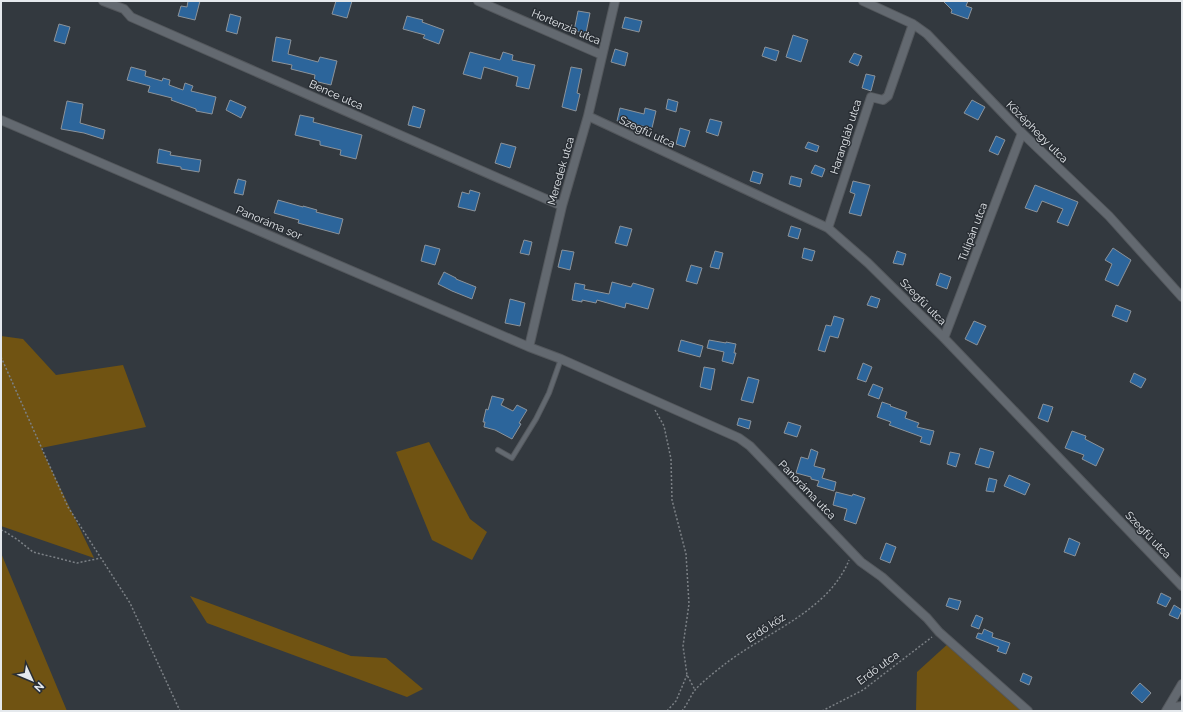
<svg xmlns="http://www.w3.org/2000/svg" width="1183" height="712" font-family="Raleway,sans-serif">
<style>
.green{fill:#705312}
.building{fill:#2c659b;stroke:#8c939a}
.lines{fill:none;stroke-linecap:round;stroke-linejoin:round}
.service-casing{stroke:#54585d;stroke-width:6}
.minor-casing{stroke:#54585d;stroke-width:10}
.path{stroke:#7c8186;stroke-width:1.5;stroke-dasharray:2 2;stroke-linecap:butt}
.service{stroke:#636970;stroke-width:4}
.minor{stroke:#636970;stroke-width:8}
.labels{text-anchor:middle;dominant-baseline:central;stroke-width:3;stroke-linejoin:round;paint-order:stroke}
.street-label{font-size:11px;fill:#e5e9ed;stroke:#292e34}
</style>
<rect width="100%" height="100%" fill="#33393f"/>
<path class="green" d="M1,336l22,3 33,36 67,-10 23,62 -105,21 53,110 -93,-32z
M429,442l41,77 17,13 -15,28 -40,-20 -36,-88z
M1,553l66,158h-66z
M190,596l161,60 35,2 37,31 -16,8 -200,-74z
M950,642l80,69h-114l1,-39z"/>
<path class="building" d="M188,1h12l-5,19 -17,-4 3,-10 6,1z
M336,1h16l-5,17 -15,-4z
M943,1h25l-2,5 6,2 -4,11 -17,-6 1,-3z
M578,11l12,2 -4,20 -12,-2z
M230,14l11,3 -4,17 -11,-3z
M407,16l16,4 -1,2 22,8 -5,14 -16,-6 2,-3 -22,-6z
M625,17l17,4 -3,11 -17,-4z
M59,24l11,3 -5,17 -11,-3z
M793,35l15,5 -7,22 -15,-5z
M276,37l15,3 -3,14 30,8 2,-5 17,4 -6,24 -17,-4 1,-6 -24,-6 1,-4 -20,-4z
M765,47l14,4 -3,10 -14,-5z
M615,49l13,4 -3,13 -14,-4z
M470,52l30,8 3,-8 10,3 -1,5 23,5 -6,24 -13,-3 2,-9 -34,-10 -3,12 -18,-5z
M854,53l8,3 -4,10 -9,-4z
M131,67l15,4 -1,5 17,5 1,-3 7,2 -1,5 14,5 2,-7 8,3 -2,5 25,6 -4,17 -16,-3v-2l-25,-9 1,-2 -24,-6 2,-6 -23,-6z
M571,67l11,2 -5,24 3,1 -4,17 -14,-4z
M866,74l9,2 -4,15 -9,-3z
M668,99l10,3 -2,10 -10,-3z
M230,100l16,7 -5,11 -15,-8z
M972,100l13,7 -7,13 -14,-7z
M67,101l16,3 -3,19 25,7 -2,9 -19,-6 -23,-4z
M413,106l12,4 -5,18 -12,-3z
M620,108l24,6 1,-6 11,3 -4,17 -35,-7z
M300,115l14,3 -1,4 49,13 -6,24 -16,-4 1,-5 -21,-5v-4l-25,-6z
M710,119l12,3 -4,14 -12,-4z
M680,128l10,3 -5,16 -9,-3z
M996,136l9,4 -7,15 -9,-4z
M808,142l11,4 -2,6 -12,-4z
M501,143l15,4 -6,21 -15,-5z
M159,149l12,3 -1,3 31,5 -2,12 -18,-3v-2l-24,-4z
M815,165l10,4 -3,8 -11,-4z
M753,171l10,3 -3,10 -10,-3z
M791,176l11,3 -2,8 -11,-3z
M238,179l8,2 -3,14 -9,-2z
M853,181l17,4 -9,31 -12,-3 6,-19 -5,-2z
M1035,185l43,17 -10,24 -11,-4 6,-13 -21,-8 -5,11 -12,-4z
M470,190l10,3 -5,18 -17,-4 4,-15 7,2z
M278,200l25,7v-1l14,4 -1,2 27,7 -4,15 -41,-11 1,-3 -25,-7z
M620,226l12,3 -5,17 -12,-3z
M791,226l10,3 -3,10 -10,-3z
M524,240l8,2 -3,13 -9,-2z
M425,245l15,4 -5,16 -14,-4z
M804,248l11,3 -3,10 -10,-3z
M1113,248l18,12 -13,26 -13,-6 7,-16 -7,-4z
M562,250l12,2 -4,18 -12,-3z
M715,251l8,2 -4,16 -9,-2z
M897,251l9,3 -3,11 -10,-2z
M691,265l11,3 -5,16 -11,-3z
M444,272l12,6v1l20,8 -4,12 -20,-8 -14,-7z
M940,273l11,4 -4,12 -11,-4z
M612,282l19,5 2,-4 21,6 -6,20 -22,-6 -1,5 -28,-8 -1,3 -14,-3v2l-10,-2 3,-17 10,2 -1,4 25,5z
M871,296l9,3 -3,9 -10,-3z
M510,299l15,4 -5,23 -15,-3z
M1116,305l15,6 -4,11 -15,-6z
M834,316l10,3 -6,19 -8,-2 -5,16 -7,-2 8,-25 5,1z
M974,321l12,5 -9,19 -12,-6z
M681,340l22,6 -3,11 -22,-6z
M709,340l17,3v-1l10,2 -2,9h2l-3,11 -11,-3 2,-9 -17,-4z
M863,363l9,4 -6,15 -9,-3z
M704,367l11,2 -4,21 -11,-3z
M1134,373l12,6 -5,9 -11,-6z
M748,377l11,3 -6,23 -12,-3z
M873,384l10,4 -4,11 -11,-4z
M492,396l12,3 -3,6 12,6 4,-6 10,5 -8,13 2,1 -9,15 -17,-9 -11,-3 1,-5h-2l3,-13 2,1z
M882,402l9,3 -1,1 17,6 -2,6 14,5 -2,4 17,4 -4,14 -10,-3 2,-5 -33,-12 2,-3 -14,-5z
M1043,404l10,3 -5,15 -10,-4z
M739,418l12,3 -2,8 -12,-4z
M788,422l13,4 -4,11 -13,-4z
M1072,431l14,5 -1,3 19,10 -8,17 -14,-7 2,-4 -19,-7z
M980,448l14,4 -5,16 -14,-4z
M811,449l7,3 -4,14 11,3 -3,9 14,4 -2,9 -17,-5 2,-5 -8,-2v-2l-15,-4 5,-16 7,2z
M950,452l10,2 -4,13 -9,-3z
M1009,475l21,9 -5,11 -21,-9z
M989,478l8,2 -3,12 -8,-1z
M836,492l16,4 1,-2 12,4 -9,26 -12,-4 3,-11 -14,-4z
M1069,538l11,5 -5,13 -11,-4z
M886,543l10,4 -6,16 -10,-4z
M1161,593l10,5 -5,9 -9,-4z
M949,598l12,3 -3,9 -12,-4z
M1174,605l8,5 -4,9 -9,-4z
M976,615l7,3 -4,11 -8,-3z
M984,629l9,4 -1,4 18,6 -4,11 -9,-3 2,-4 -23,-9 2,-5 4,1z
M1023,673l9,4 -3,8 -9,-4z
M1140,683l11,10 -9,10 -11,-10z"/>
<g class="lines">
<g class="service-casing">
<path id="service" d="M498,450l14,8 24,-39 13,-26 12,-34"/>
</g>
<g class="minor-casing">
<path id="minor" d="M103,1l21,8 7,8 431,189
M478,1l124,54
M863,1l50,23 14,10 95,99 87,83 73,81
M588,116l240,112 40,35 76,75 238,248
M1,120l528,227 32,12 178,79 11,8 111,116 21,15 45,41 12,14 89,79
M828,228l43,-131 12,3 5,-4 25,-72
M944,338l78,-205
M529,347l33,-141 26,-90 27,-115
M1168,708l14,-2
M1166,711l16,-27"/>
</g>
<path class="path" d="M1,357l67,150 62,96 50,108
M655,410l9,16 7,33 1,41 14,54 3,50 -6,42 4,29 8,15
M1,530l3,1 14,9 15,12 44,11 24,-5
M667,711l9,-10 11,-26
M682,711c5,-6 8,-14 13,-21 7,-8 21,-19 30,-26 41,-32 103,-52 124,-104
M822,711l41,-21 69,-53"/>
<use href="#service" class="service"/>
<use href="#minor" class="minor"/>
</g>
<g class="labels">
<g class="street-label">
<text transform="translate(566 27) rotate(23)">Hortenzia utca</text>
<text transform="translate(336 95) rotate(24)">Bence utca</text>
<text transform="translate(647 132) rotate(25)">Szegfű utca</text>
<text transform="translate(1037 132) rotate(45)">Középhegy utca</text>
<text transform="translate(846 137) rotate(-72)">Harangláb utca</text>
<text transform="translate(561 171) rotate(-74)">Meredek utca</text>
<text transform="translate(269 223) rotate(23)">Panoráma sor</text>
<text transform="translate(973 232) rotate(-69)">Tulipán utca</text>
<text transform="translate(923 302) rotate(45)">Szegfű utca</text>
<text transform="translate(807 490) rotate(46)">Panoráma utca</text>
<text transform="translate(1148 535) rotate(46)">Szegfű utca</text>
<text transform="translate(766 628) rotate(-33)">Erdő köz</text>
<text transform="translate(878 668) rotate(-36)">Erdő utca</text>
</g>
</g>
<rect width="1183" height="712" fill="none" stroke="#e5e9ed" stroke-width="4"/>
<g transform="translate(32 680) rotate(134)" stroke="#292e34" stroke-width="3" paint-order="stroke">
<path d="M0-3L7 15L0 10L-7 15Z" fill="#e5e9ed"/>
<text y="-6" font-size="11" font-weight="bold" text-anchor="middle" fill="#e5e9ed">N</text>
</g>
</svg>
